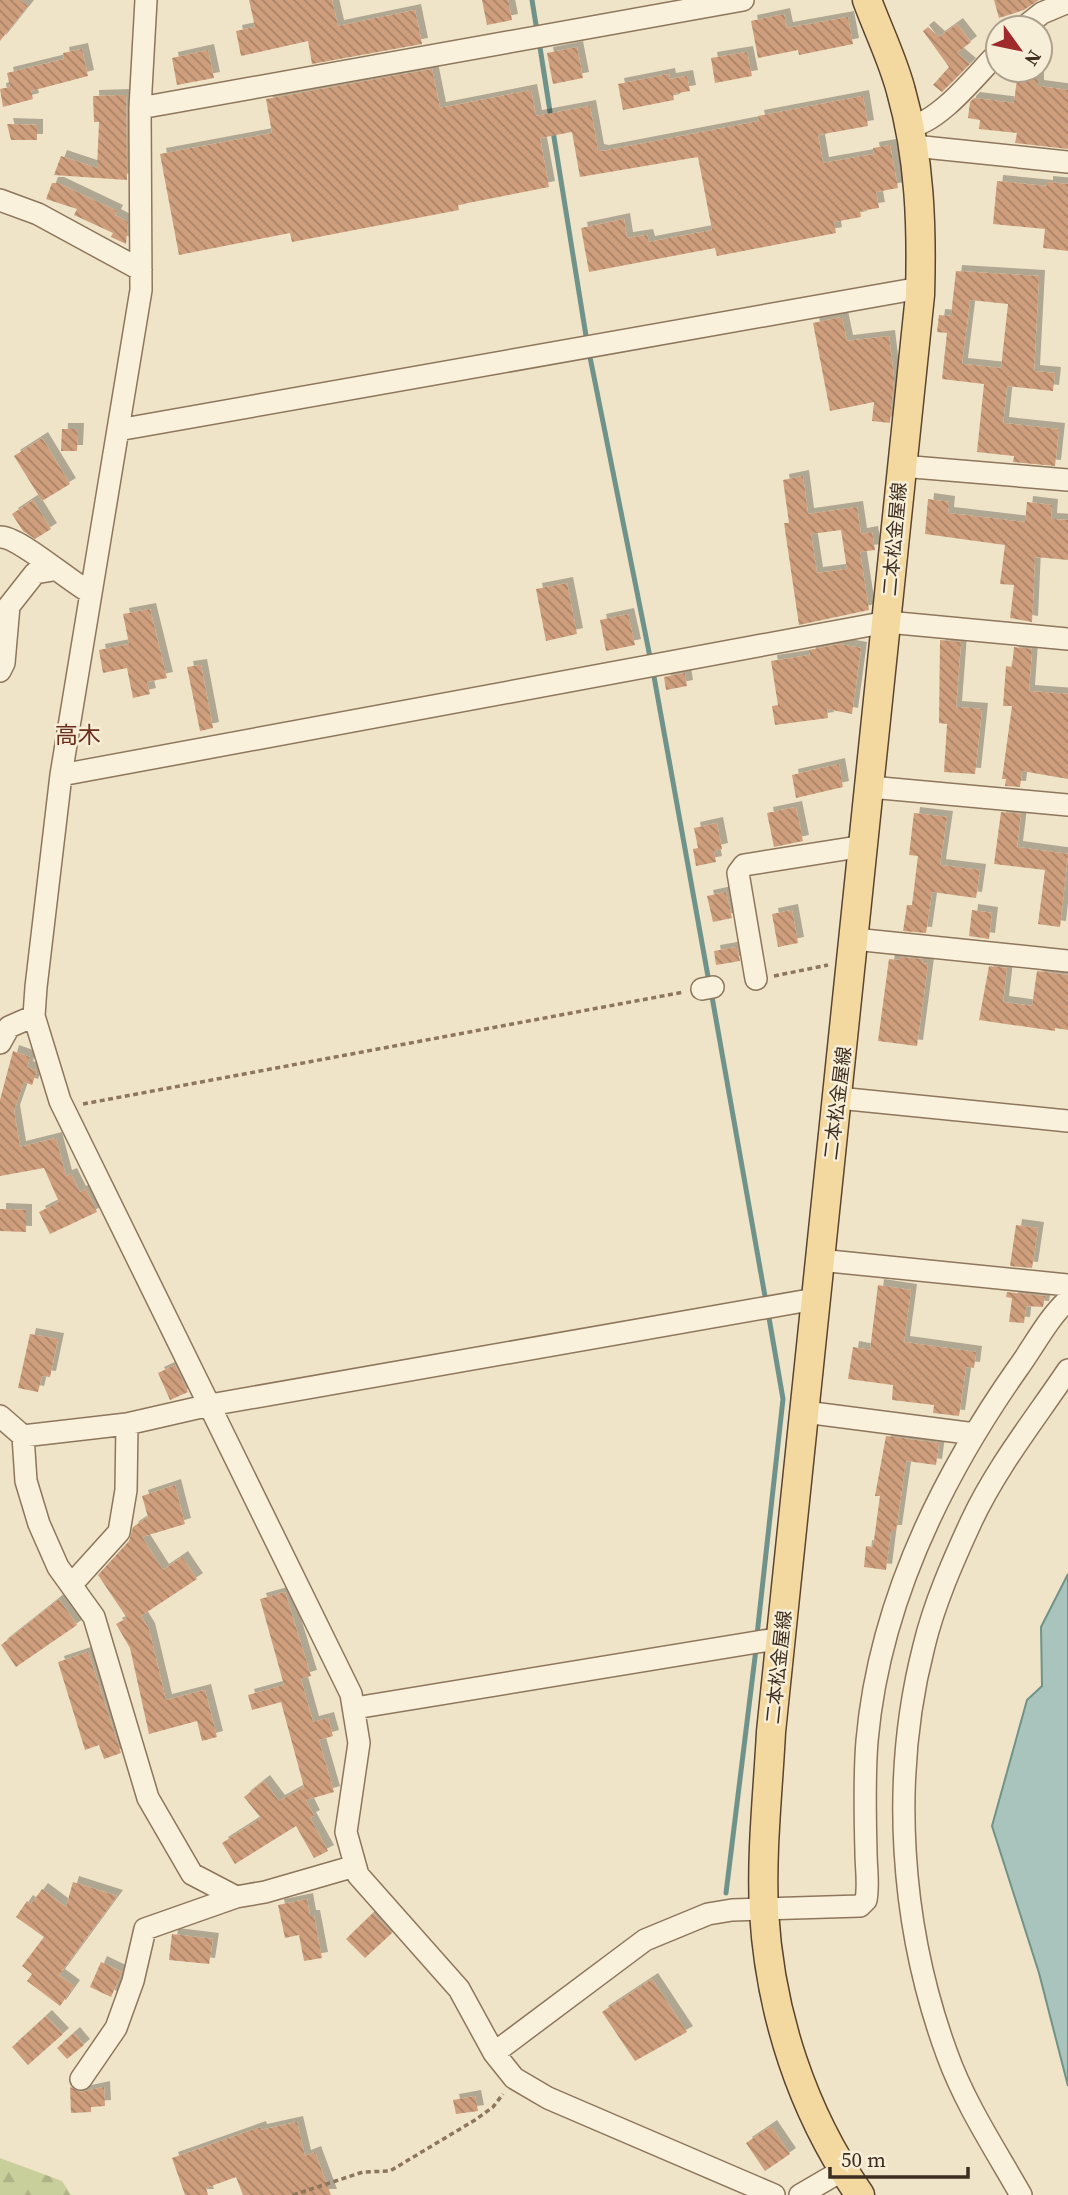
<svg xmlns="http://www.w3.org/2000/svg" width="1068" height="2195" font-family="'Source Serif 4','Noto Sans JP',serif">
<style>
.forest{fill:url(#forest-firs)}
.water{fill:#a9c4bc;stroke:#6f938a;stroke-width:2}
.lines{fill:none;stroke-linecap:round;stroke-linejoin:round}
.stream{stroke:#6f938a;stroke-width:5}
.building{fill:url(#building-back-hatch);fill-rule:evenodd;filter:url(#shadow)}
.minor-casing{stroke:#8d765c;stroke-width:24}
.major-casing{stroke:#5b4430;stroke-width:31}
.path{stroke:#8d765c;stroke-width:3.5;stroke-dasharray:5 3.5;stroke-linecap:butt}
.minor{stroke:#faf1dc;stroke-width:21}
.major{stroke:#f3d9a0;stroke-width:28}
.labels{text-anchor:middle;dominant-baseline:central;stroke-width:5;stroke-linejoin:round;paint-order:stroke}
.street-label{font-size:19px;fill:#3d2e20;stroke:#f7eed8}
.quarter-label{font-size:23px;fill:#6b2e1e;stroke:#f7eed8}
</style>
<defs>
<pattern id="forest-firs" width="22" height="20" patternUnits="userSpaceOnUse" patternTransform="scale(1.75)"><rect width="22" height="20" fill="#c9cf9b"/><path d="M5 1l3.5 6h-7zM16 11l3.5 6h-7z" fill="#aeb285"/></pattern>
<pattern id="building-back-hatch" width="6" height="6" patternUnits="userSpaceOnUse" patternTransform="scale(1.75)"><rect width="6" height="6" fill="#cf9f7d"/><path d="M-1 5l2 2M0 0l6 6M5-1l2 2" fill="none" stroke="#a98266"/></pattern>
<filter id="shadow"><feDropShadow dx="6" dy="-6" stdDeviation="0" flood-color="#0004"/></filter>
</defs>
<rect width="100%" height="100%" fill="#f0e4c8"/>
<path class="forest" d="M0,2158l62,23 9,14h-71z"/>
<path class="water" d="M1068,1574v512l-29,-113 -47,-147 35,-126 15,-14 -1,-59z"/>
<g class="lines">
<path class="stream" d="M532,0l5,31
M539,41l12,77
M553,131l34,211
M589,352l62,310
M653,671l56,311
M711,991l55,311
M757,1635l26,-236 -15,-87
M726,1893l30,-244"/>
</g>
<path class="building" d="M0,0h20l8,6 -28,35z
M249,0h83l6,26 77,-16 7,34 -110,20 -4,-23 -67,15 -5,-25 19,-4z
M482,0h26l4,20 -25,5z
M994,0h45l-15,10 -25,8z
M784,14l3,14 61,-11 5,27 -54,11 -1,-5 -40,8 -7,-37z
M957,24l14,18 -14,11 13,11 -28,28 -9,-7 16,-18 -26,-36 5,-4 11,10z
M577,47l6,31 -30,6 -6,-31z
M82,49l6,27 -57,15 2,8 -30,8 -3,-18 10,-2 -3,-14 57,-14 -1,-6z
M208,50l6,28 -37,7 -5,-27z
M747,52l5,24 -37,7 -4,-25z
M432,69l8,39 91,-18 5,26 54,-10 8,44 5,1 156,-30 -1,-5 105,-20 5,30 -50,9 5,28 51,-9 -1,-6 17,-3 8,43 -22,4 3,16 -19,3 1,6 -27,5 2,11 -119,23 -2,-8 -126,24 -8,-44 43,-9 3,19 20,-3 2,7 63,-12 -14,-73 -118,20 -8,-45 -32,6 9,49 -91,18 1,5 -167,32 -2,-9 -111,22 -19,-101 112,-21 -6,-34z
M1018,70h20v16l30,4v59l-53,-6 2,-10 -38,-4 1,-9 -12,-2 2,-16 4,-4 40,5z
M669,74l1,5 17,-3 3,15 -17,3 1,6 -51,10 -5,-26z
M126,95l1,85 -73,-5 7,-19 36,12 2,-46h-5l-1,-26z
M7,124l30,1v15h-26z
M997,181l50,5v-4l21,2v67l-25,-3 2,-19 -52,-5z
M52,183h6l59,28 -2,4 13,7 -2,22 -15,-7 2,-4 -39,-18 3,-6 -31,-10z
M956,271l83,5 -5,95 21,2 -2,18 -46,-5 -4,37 56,6 -4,37 -42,-4 1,-6 -37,-4 7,-68 -42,-5 5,-46 -10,-1 2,-17 12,1zM970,300l38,4 -7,64 -39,-4z
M842,317l5,24 42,-5 5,42 -4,45 -18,-2 2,-19 -44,9 -17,-88z
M62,429h16l-1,22h-16z
M42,438l28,46 -28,17 -28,-45z
M803,476l5,38 49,-7 4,27 11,-2 3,18 -15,2 9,58 -70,15 -15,-102h5l-6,-43zM841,530l6,39 -30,4 -6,-39z
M928,499l21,3 -1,11 77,9 2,-20 25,3 -1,14 17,1v40l-33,-3 -3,65 -22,-4 4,-33 -14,-1 5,-39 -80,-11z
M33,500l18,29 -16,10 -12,-8 -11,-17z
M567,583l10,51 -31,7 -10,-52z
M150,609l17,69 -20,4 3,12 -17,4 -6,-30 -24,5 -4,-23 30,-6 -6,-30z
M628,614l7,31 -29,6 -6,-31z
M940,640l21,2 -5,65 26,2 -7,65 -31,-2 3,-48 -8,-1z
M839,644l22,4 -9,66 -25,-5 1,9 -53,7 -3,-19 6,-1 -7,-44 39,-6 -1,-5z
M1014,647l18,2 -3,42 39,3v85l-46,-8 -2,16 -15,-1 1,-7h-4l10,-73h-9l3,-40 6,1z
M201,665l12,63 -13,3 -13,-64z
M685,673l2,13 -21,4 -2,-13z
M839,764l4,23 -47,11 -4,-23z
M796,807l7,34 -29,6 -7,-34z
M1001,812l20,2 -4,33 51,7 -8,73 -22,-3 7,-54 -51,-6z
M914,813l33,4 -7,48 40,5 -4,28 -44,-6 -6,41 -23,-2 4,-26h5l6,-49 -9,-1z
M717,823l5,26 -8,2 2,11 -20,4 -3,-17 5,-1 -4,-20z
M726,892l6,26 -19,4 -6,-26z
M792,910l6,33 -20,4 -6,-33z
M972,910l20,3 -3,26 -20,-3z
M737,947l3,14 -24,4 -2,-14z
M899,957l24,2 -1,4 6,1 -11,82 -39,-5 11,-82 10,1z
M989,966l18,2 -4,34 29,4 5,-35 31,4v55l-13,-2v3l-76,-11z
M13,1051l17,6 -3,10 10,4 -5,14 -8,-3 -10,29 6,36 36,-9 10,38 5,-2 9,18 6,-3 11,23 -47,22 -11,-22 20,-10 -15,-34 -44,8v-76z
M0,1209l26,1v22l-26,-1z
M1016,1225l22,3 -6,40 -22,-2z
M878,1285l33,5 -7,52 72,10 -2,16 -8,-1 -7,49 -26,-3 1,-8 -42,-5 1,-15 -45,-6 5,-32 17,3z
M1007,1292l38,4 -2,11 -17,-1 -2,17 -15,-1 3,-24 -6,-1z
M30,1334l28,5 -8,38 -8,-1 -4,16 -20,-4z
M175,1365l13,27 -18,8 -12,-27z
M886,1436l53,7 -3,22 -30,-4 -10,70h-5l-5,39 -22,-3 2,-21 7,1 7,-51h-5z
M175,1485l10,39 -43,13 21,33 19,-13 15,22 -56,37 8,13 17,71 39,-10 12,47 -15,4 -5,-20 -48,13 -19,-86 -14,-24 11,-6 -29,-43 31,-34 4,-14 15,-10 -6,-21z
M285,1592l26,84 -10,3 12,43 15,-4 5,18 -14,4 15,52 -28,8 8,16 -4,2 18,33 -14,7 -18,-32 -61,38 -13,-21 39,-25 -17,-21 20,-16 15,20 25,-14 -23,-85 -29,8 -4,-15 36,-10 -24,-86z
M59,1599l18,26 -61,42 -15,-22z
M88,1652l33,101 -17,6 -5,-14 -14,5 -27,-88z
M73,1882l44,14 -58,79 15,11 -14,20 -33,-25 5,-7 -10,-8 22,-29 -28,-20 11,-16 4,3 11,-15 24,18z
M307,1899l3,17h4l8,42 -18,3 -5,-26 -14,3 -7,-33z
M373,1913l19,20 -27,25 -19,-19z
M172,1934l41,5 -4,25 -40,-4z
M101,1962l21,10 -11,25 -21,-10z
M652,1979l35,53 -52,29 -33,-49z
M46,2016l17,18 -35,31 -16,-18z
M74,2033l10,12 -17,14 -10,-11z
M70,2087l11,5 23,-5 1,19 -14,1v5l-20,1z
M475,2096l3,15 -22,3 -3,-14z
M297,2122l8,34 10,-4 16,43h-88l-7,-18 -30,11 2,7h-23l-13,-37 88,-31 1,3z
M771,2126l19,28 -25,17 -19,-28z"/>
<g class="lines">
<g class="minor-casing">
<path id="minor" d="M146,0l-6,108 1,182 -80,485 -25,212 -2,29 26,85 291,593 8,49 -13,89 12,43 101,114 35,64 20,25 34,20 226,97
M1023,28l19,-15 26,-11
M140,108l603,-108
M909,127c31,-5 67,-52 89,-74
M914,146l154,16
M0,200l38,14 103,56
M118,430l802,-142
M901,466l167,14
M0,537c18,-1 70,45 91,56
M0,671l4,-8 5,-57 26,-33 18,-3
M61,775l826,-153 181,17
M870,787l198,18
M854,939l214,22
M756,979l-18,-106 6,-8 120,-19
M702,989l11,-2
M0,1043l9,-16 25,-11
M838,1098l230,23
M819,1260l249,25
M805,1412l170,22
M0,1416l23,20
M72,1584l47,-52 7,-42 1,-66
M355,1708l427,-70
M355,1866l-90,26 -29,5 -44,-23 -44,-76 -54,-181 -36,-50 -19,-43 -13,-43 -3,-45 104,-12 83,-19 605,-106
M494,2053l151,-113 63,-26 24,-4 128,-4 6,-6c3,-16 0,-32 0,-48 -1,-37 -2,-74 1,-111 12,-137 73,-262 151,-373 16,-22 30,-50 50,-68
M81,2079l35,-51 17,-47 12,-52 91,-32
M800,2195l43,-25
M1021,2195c-26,-46 -56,-91 -74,-141 -47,-128 -57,-276 -23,-408 10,-42 29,-85 47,-124 25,-54 64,-103 97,-152"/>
</g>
<g class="major-casing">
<path id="major" d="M860,2195c-58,-83 -90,-182 -96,-283 -3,-59 4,-121 7,-180l149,-1437c2,-68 0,-137 -19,-204 -8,-31 -23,-61 -34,-91"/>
</g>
<path class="path" d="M774,976l54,-11
M83,1104l601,-112
M293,2195l70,-23 27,-1 85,-51 18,-13 10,-13"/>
<use href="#minor" class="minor"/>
<use href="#major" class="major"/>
</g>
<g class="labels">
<g class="street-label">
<text transform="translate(894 539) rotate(-85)">二本松金屋線</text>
<text transform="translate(837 1103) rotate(-83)">二本松金屋線</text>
<text transform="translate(778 1667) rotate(-84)">二本松金屋線</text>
</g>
<g class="quarter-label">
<text x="78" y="735">高木</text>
</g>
</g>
<g transform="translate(1019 49) rotate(123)"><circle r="33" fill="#f7eed8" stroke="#ada18e" stroke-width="2"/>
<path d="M0-5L12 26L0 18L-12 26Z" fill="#9e2a2b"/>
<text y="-10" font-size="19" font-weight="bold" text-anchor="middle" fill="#3d2e20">N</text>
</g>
<path d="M830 2167v10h138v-10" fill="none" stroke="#3d2e20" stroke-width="3.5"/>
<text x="841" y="2167" font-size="21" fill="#3d2e20" stroke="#f7eed8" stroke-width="5" paint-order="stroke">50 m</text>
</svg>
